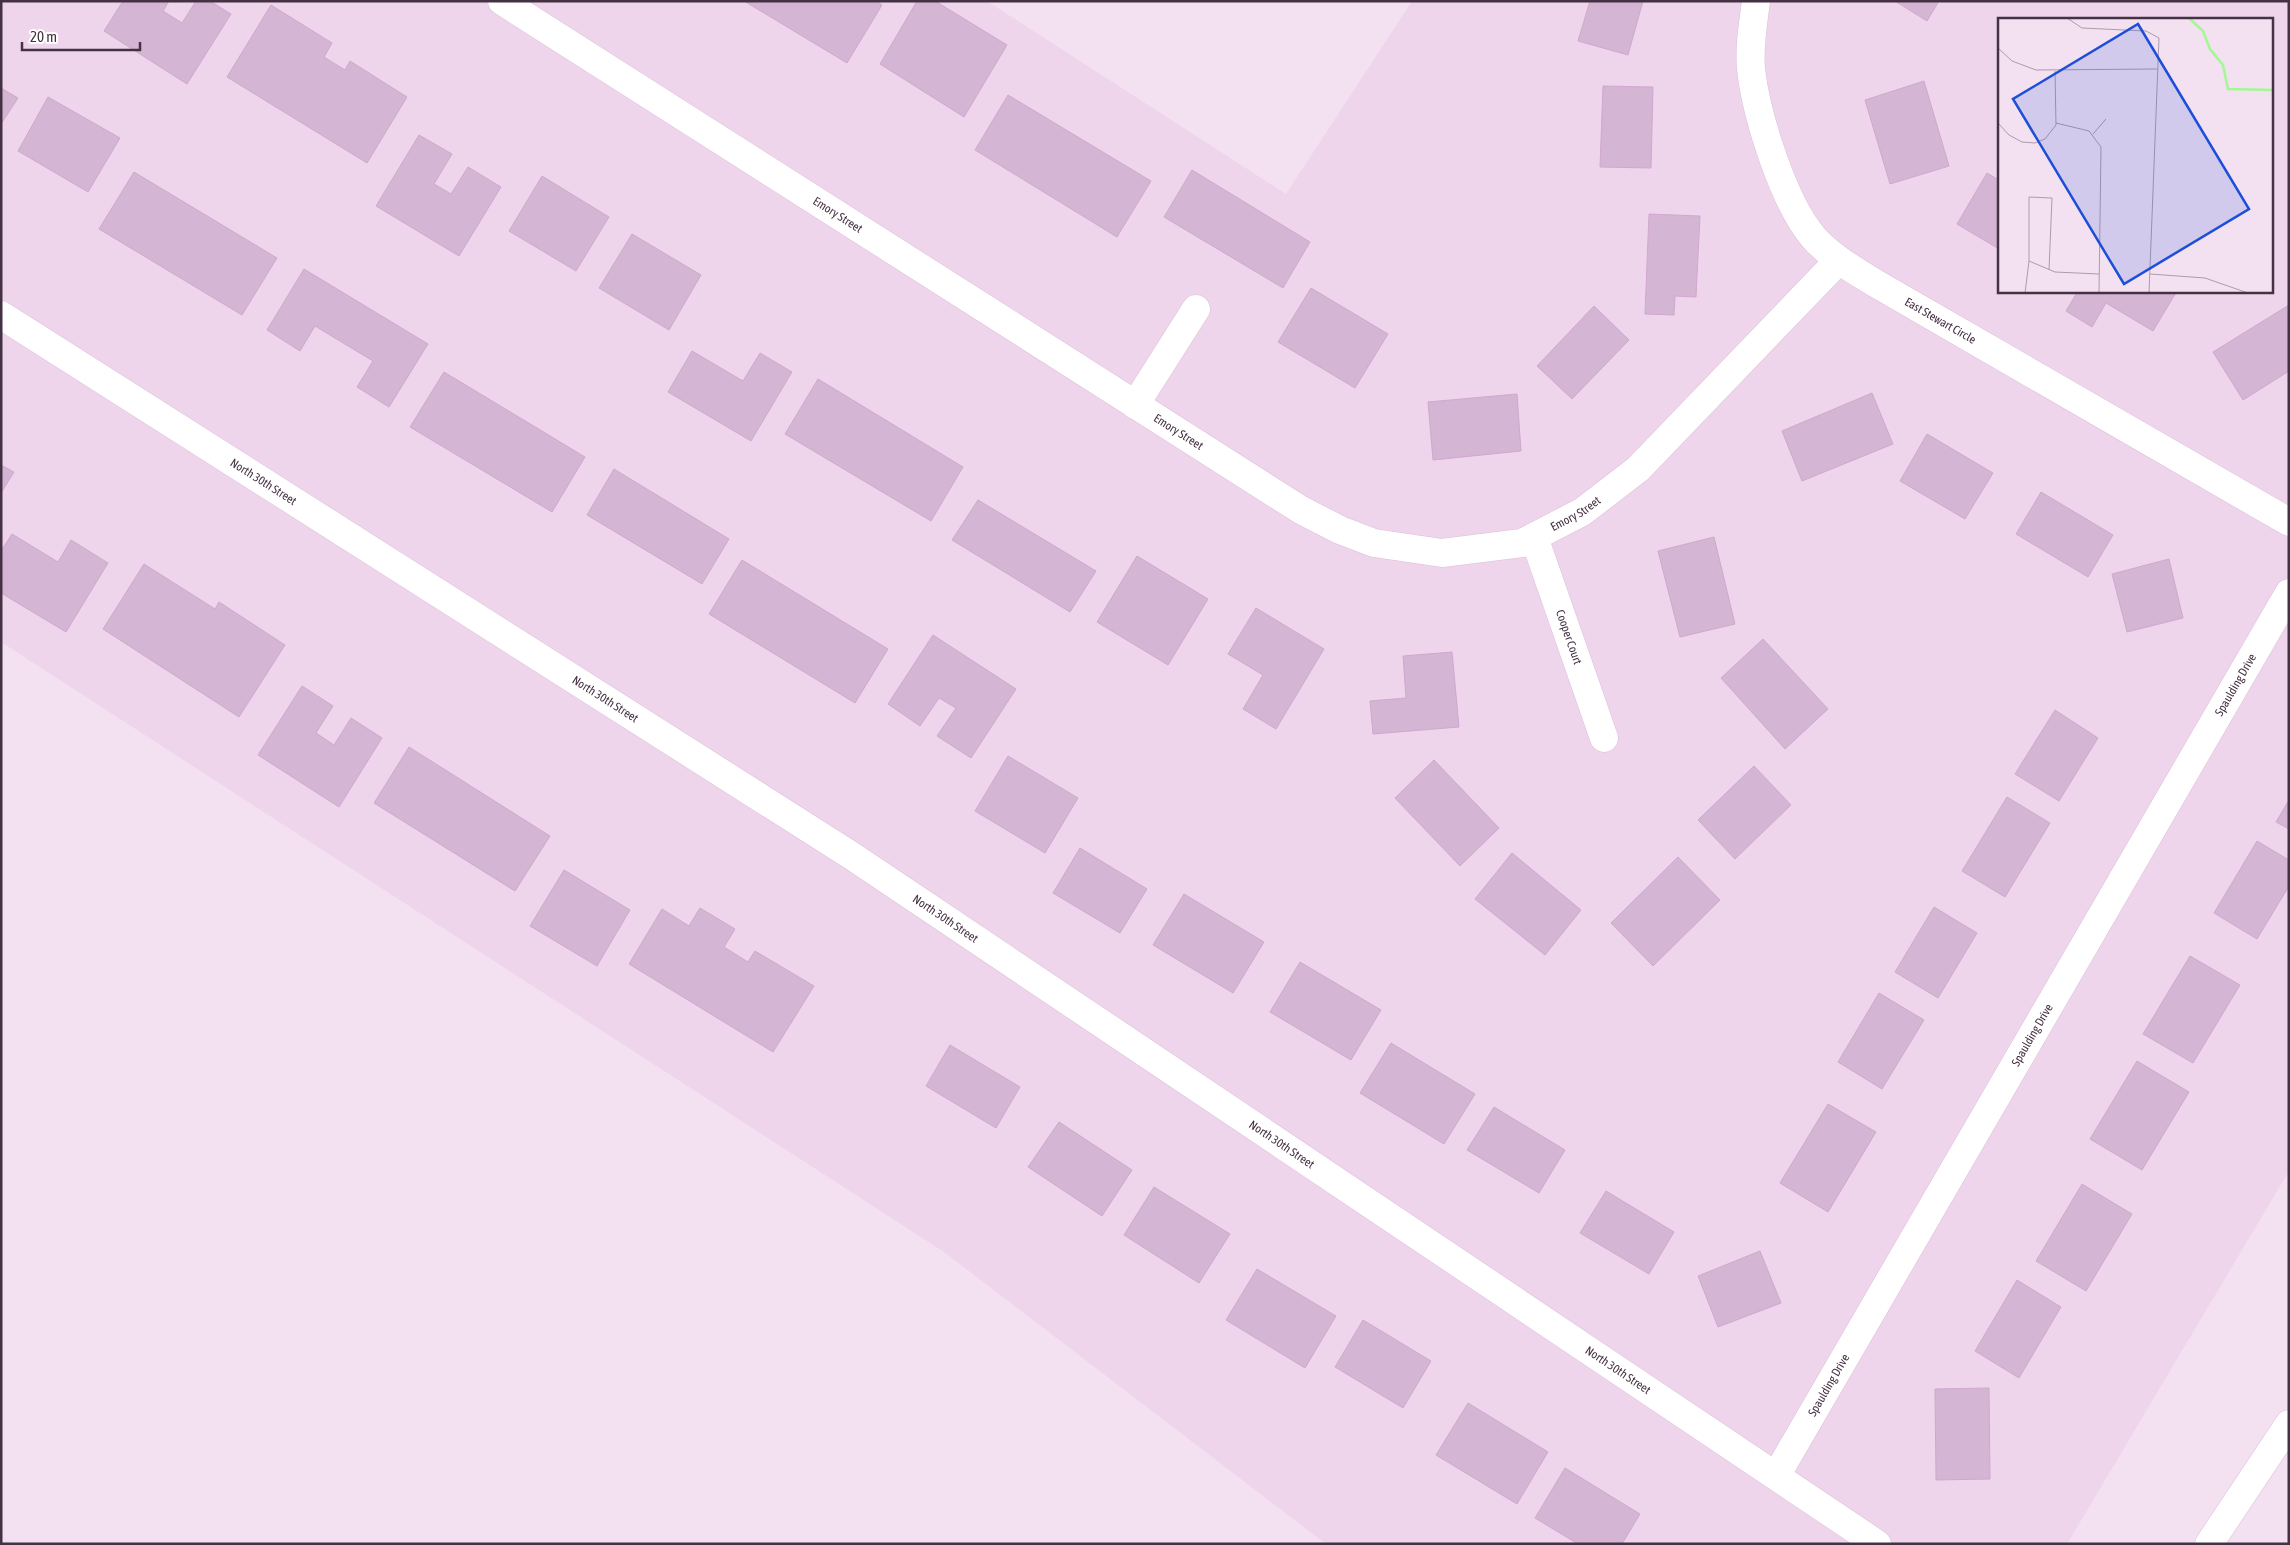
<svg xmlns="http://www.w3.org/2000/svg" width="2290" height="1545" font-family="'Asap Condensed',sans-serif">
<style>
.residential{fill:#eed5eb;fill-rule:evenodd}
.building{fill:#d4b5d3;stroke:#d1a7cf}
.lines{fill:none;stroke-linecap:round;stroke-linejoin:round}
.minor-casing{stroke:#ddbfda;stroke-width:29}
.minor{stroke:#fff;stroke-width:28}
.labels{text-anchor:middle;dominant-baseline:central;stroke-width:4;stroke-linejoin:round;paint-order:stroke}
.street-label{font-size:12px;fill:#443143;stroke:#fff}
.inset-river{fill:none;stroke:#a3f894;stroke-width:2.5}
.inset-road{fill:none;stroke:#ad9aab;stroke-width:1}
.view{fill:#1d4ed8;fill-opacity:0.15;stroke:#1d4ed8;stroke-width:2.5}
.inset-edge{fill:none;stroke:#443143;stroke-width:2.5}
</style>
<rect width="100%" height="100%" fill="#f3e0f0"/>
<path class="residential" d="M1,1h986l299,193 126,-193h877v1170l-222,373h-741l-382,-292 -943,-610zM1999,19h272v272h-272z"/>
<path class="building" d="M123,1h46l-6,10 19,12 14,-22h14l21,13 -44,70 -83,-53z
M744,1h132l6,4 -35,58z
M917,1h18l72,44 -43,72 -84,-53z
M1590,1h53l-15,54 -50,-14z
M1895,1h44l-12,20z
M271,5l61,38 -8,14 21,13 5,-9 57,36 -40,66 -140,-86z
M1924,81l25,85 -59,18 -25,-84z
M1603,86l50,1 -2,81 -51,-1z
M1,88l17,10 -17,26z
M1008,95l143,86 -34,56 -142,-87z
M48,97l72,41 -32,54 -70,-41z
M419,135l33,19 -18,30 17,10 17,-27 33,20 -42,69 -83,-50z
M1192,170l118,72 -27,46 -119,-71z
M134,172l143,86 -35,57 -143,-86z
M1987,173l12,7v69l-42,-25z
M542,176l67,41 -33,54 -67,-40z
M1649,214l51,2 -4,81 -21,-1 -1,19 -29,-1z
M632,234l69,41 -32,55 -70,-42z
M304,269l124,75 -39,63 -32,-20 16,-26 -58,-35 -15,25 -33,-21z
M1311,288l77,46 -33,54 -77,-46z
M2078,291h99l-24,40 -47,-28 -14,24 -26,-16z
M2289,305v66l-46,29 -30,-48z
M1594,306l35,34 -57,59 -35,-33z
M692,351l51,30 17,-28 32,19 -41,69 -83,-49z
M444,372l141,85 -33,55 -142,-85z
M818,379l145,88 -32,54 -146,-87z
M1872,393l21,51 -91,37 -20,-50z
M1517,394l4,57 -88,9 -5,-58z
M1927,434l66,39 -28,46 -65,-38z
M1,465l13,7 -13,21z
M614,469l115,70 -27,45 -115,-69z
M2041,492l72,43 -25,42 -72,-43z
M978,500l118,71 -26,41 -118,-72z
M12,534l46,28 13,-22 37,23 -42,69 -65,-39v-42z
M1714,537l21,87 -55,13 -22,-86z
M1137,556l71,43 -40,66 -71,-43z
M2169,559l14,59 -56,14 -15,-58z
M742,560l146,89 -33,54 -146,-89z
M144,564l71,45 4,-7 66,43 -46,72 -136,-88z
M1256,608l68,41 -48,80 -33,-20 20,-34 -35,-21z
M933,635l83,54 -45,69 -34,-22 19,-28 -17,-10 -19,28 -32,-22z
M1763,639l65,70 -43,40 -64,-71z
M1452,652l7,75 -86,7 -3,-33 36,-3 -3,-42z
M302,686l31,20 -17,27 18,12 17,-27 31,20 -43,69 -81,-52z
M2055,710l43,28 -39,63 -44,-27z
M409,747l141,89 -35,55 -141,-88z
M1008,756l70,42 -33,55 -70,-42z
M1434,760l65,68 -39,38 -65,-68z
M1754,766l37,39 -56,54 -37,-39z
M2007,797l43,26 -45,74 -43,-26z
M2289,800v29l-13,-7z
M2257,841l32,19v26l-32,53 -43,-26z
M1080,848l67,41 -27,44 -67,-40z
M1512,853l69,57 -36,45 -70,-56z
M1678,857l42,43 -67,66 -42,-43z
M564,870l66,40 -33,56 -67,-40z
M1184,894l80,48 -31,51 -80,-48z
M1934,907l43,26 -39,65 -43,-26z
M700,908l35,21 -11,18 24,15 7,-11 59,35 -41,66 -144,-88 33,-55 27,17z
M2190,956l50,29 -47,78 -50,-29z
M1300,962l81,48 -30,50 -81,-48z
M1879,993l45,27 -42,69 -44,-27z
M1391,1043l84,51 -31,50 -84,-51z
M950,1045l70,42 -24,41 -70,-42z
M2137,1061l52,31 -47,78 -52,-31z
M1828,1104l48,28 -48,80 -48,-29z
M1494,1107l71,43 -26,43 -72,-43z
M1059,1122l73,48 -30,46 -74,-49z
M2082,1184l50,30 -46,77 -50,-30z
M1154,1187l76,47 -31,49 -75,-48z
M1606,1191l68,41 -25,42 -69,-41z
M1760,1251l21,52 -63,24 -20,-51z
M1257,1269l79,47 -31,52 -79,-48z
M2017,1280l44,27 -42,71 -44,-27z
M1363,1320l68,41 -28,47 -68,-41z
M1989,1388l1,91 -54,1 -1,-91z
M1468,1403l80,49 -31,52 -81,-49z
M1565,1468l75,46 -18,30h-44l-43,-26z"/>
<g class="lines">
<g class="minor-casing">
<g id="minor">
<path id="s1" d="M502,1l799,509 39,20 34,13 68,10 80,-10 60,-31 56,-43 201,-209"/>
<path id="s2" d="M1756,1c-3,23 -7,46 -5,68 5,46 33,135 63,169 17,19 40,32 61,45l414,239"/>
<path id="s3" d="M1,315l851,541 1025,688"/>
<path d="M1135,405l61,-96"/>
<path id="s4" d="M1534,537l70,201"/>
<path id="s5" d="M1776,1476l513,-883"/>
<path d="M2209,1544l80,-120"/>
</g>
</g>
<use href="#minor" class="minor"/>
</g>
<g class="labels">
<g class="street-label">
<text stroke="none"><textPath href="#s1" startOffset="398">Emory Street</textPath></text>
<text stroke="none"><textPath href="#s2" startOffset="402">East Stewart Circle</textPath></text>
<text stroke="none"><textPath href="#s1" startOffset="802">Emory Street</textPath></text>
<text stroke="none"><textPath href="#s3" startOffset="311">North 30th Street</textPath></text>
<text stroke="none"><textPath href="#s1" startOffset="1238">Emory Street</textPath></text>
<text stroke="none"><textPath href="#s4" startOffset="106">Cooper Court</textPath></text>
<text stroke="none"><textPath href="#s5" startOffset="915">Spaulding Drive</textPath></text>
<text stroke="none"><textPath href="#s3" startOffset="716">North 30th Street</textPath></text>
<text stroke="none"><textPath href="#s3" startOffset="1121">North 30th Street</textPath></text>
<text stroke="none"><textPath href="#s5" startOffset="510">Spaulding Drive</textPath></text>
<text stroke="none"><textPath href="#s3" startOffset="1526">North 30th Street</textPath></text>
<text stroke="none"><textPath href="#s3" startOffset="1931">North 30th Street</textPath></text>
<text stroke="none"><textPath href="#s5" startOffset="105">Spaulding Drive</textPath></text>
</g>
</g>
<g transform="translate(1998 18)">
<rect width="275" height="275" fill="#f3e0f0"/>
<path class="inset-river" d="M191,0l14,13 7,18 13,16 5,24 45,1"/>
<path class="inset-road" d="M69,0l15,10 64,3 13,7 -10,255M0,30l14,13 24,9 121,-1M0,105l11,12 13,7 13,1 10,-4 11,-14 -1,-54M58,105l33,8 12,16 -2,146M95,116l13,-15M31,243l26,11 44,2M152,256l55,4 43,15M27,275l4,-32v-64l23,1 -3,72"/>
<path class="view" d="M140,6l111,185 -125,75 -111,-185z"/>
<rect width="275" height="275" class="inset-edge"/>
</g>
<rect width="2290" height="1545" fill="none" stroke="#443143" stroke-width="5"/>
<path d="M22 42v8h118v-8" fill="none" stroke="#443143" stroke-width="2.5"/>
<text x="30" y="42" font-size="15" fill="#443143" stroke="#ffffff" stroke-width="4" paint-order="stroke">20 m</text>
</svg>
